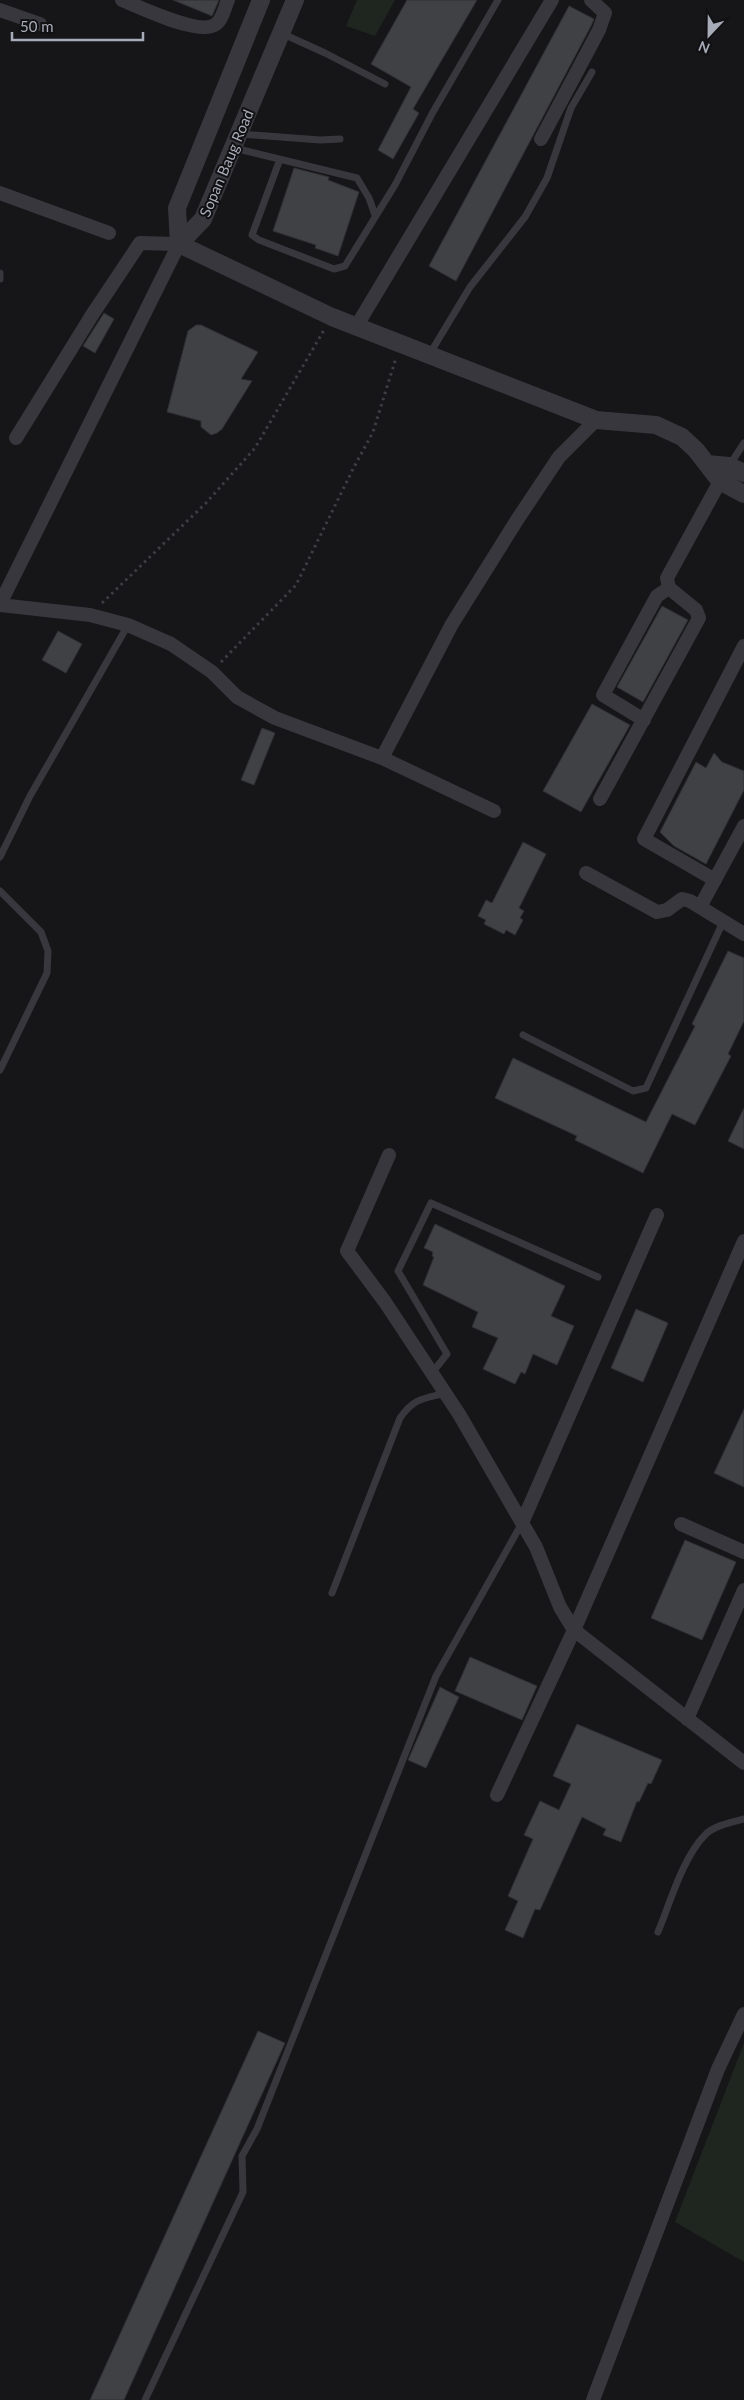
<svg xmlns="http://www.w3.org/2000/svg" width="744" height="2400" font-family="Lato,sans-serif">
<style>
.green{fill:#1e261f}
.building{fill:#404145;stroke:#303034}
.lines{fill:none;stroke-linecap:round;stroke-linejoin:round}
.path{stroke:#3d3e44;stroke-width:3;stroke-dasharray:2.5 4;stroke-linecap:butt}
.service{stroke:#37373d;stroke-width:7}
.minor{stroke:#37373d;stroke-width:14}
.tertiary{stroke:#37373d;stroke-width:18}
.labels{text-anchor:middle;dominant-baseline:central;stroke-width:4;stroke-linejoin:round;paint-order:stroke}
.street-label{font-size:15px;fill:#a8acb8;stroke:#111113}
</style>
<rect width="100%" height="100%" fill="#161618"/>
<path class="green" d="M357,0h38l-20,36 -29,-10z
M744,2043v219l-69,-40z"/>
<path class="building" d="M173,0h46l-7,16z
M407,0h70l-64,109 6,4 -26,46 -15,-9 33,-63 -40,-23z
M569,6l25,13 -3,7 -135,255 -27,-15z
M294,168l35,9 -1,3 31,12 -21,64 -23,-8 1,-3 -43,-14z
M104,313l10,6 -19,34 -12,-7z
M196,325h5l57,27 -17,27 11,2 -30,48 -5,4 -6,2 -10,-8v-6l-34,-9 21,-81z
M662,606l26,14 -45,82 -26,-15z
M58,631l24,13 -16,29 -24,-13z
M592,704l38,21 -49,87 -38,-21z
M262,728l13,5 -21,52 -13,-5z
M714,753l8,9 22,9v19l-38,74 -32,-18 -14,-14 36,-70 10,6z
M523,842l23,12 -27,54 5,3 -4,7 3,2 -8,15 -9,-5 -2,4 -20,-10 2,-4 -8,-4 8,-16 6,3z
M728,951l16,7v63l-16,33 3,2 -36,69 -23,-11 -29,59 -68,-33 2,-4 -82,-38 18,-40 133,64 49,-96 -3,-2z
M744,1108v41l-16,-8z
M435,1224l130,62 -14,30 23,10 -17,39 -24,-11 -8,20 -4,-2 -6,12 -32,-15 15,-31 -26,-11 6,-15 -55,-27 11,-28 -2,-1 1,-4 -9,-4z
M636,1309l32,14 -25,59 -32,-14z
M744,1409v78l-30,-14z
M685,1540l51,22 -34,78 -51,-22z
M470,1657l67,29 -15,34 -67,-29z
M440,1687l19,10 -33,71 -18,-8z
M577,1724l85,36 -11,24 -3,-1 -9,19 -2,-1 -16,41 -18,-7 3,-6 -24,-12 -42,93 -5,-1 -12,29 -18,-8 13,-29 -10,-5 25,-57 -9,-4 16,-34 19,9 12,-26 -18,-8z
M258,2031l27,12 -161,357h-34z"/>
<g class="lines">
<path class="path" d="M102,603l104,-100 49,-55 69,-118
M221,662l75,-77 57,-116 20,-37 23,-74"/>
<path class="service" d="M281,33l44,20 60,31
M241,134l79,6 20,-1
M234,148l123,30 12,20 6,17
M280,159l-28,76 7,5 75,29 11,-3 50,-81 38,-73 65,-112
M0,273v6
M429,355l41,-68 55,-70 22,-39 24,-70 21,-36
M729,466l15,-23
M0,857l30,-61 98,-171
M0,891l41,41 7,19 -1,22 -47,97
M523,1035l110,56 13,-3 77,-166
M432,1373l15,-19 -49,-83 33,-68 167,74
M332,1593l68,-175c14,-20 23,-19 46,-25
M658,1932c12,-29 25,-75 47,-97 8,-9 27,-13 39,-16
M145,2400l98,-208 -1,-36 15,-27 179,-453 86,-153"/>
<path class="minor" d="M122,0c18,7 79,37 94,24 6,-4 9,-17 12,-24
M0,10l40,14
M541,139l58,-109 6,-17 -14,-13
M0,193l109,40
M356,327l196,-327
M0,604l179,-360 -39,-1 -48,72 -76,123
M0,605l90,10 38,10 43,19 41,28 25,25 38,21 107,40 112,53
M644,720l-41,-25 54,-99 12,-8
M382,758l70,-134 65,-104 42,-63 37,-37
M600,799l99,-181 -3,-8 -27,-22 -2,-10 57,-104
M586,873l71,39 10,-2 15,-11 8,2 54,33
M715,880l-71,-41 100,-193
M700,907l44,-81
M389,1155l-42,96 38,51 74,112 77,133 24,60 14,23 170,133
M522,1523l135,-308
M681,1524l63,28
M687,1719l57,-129
M497,1795l77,-165 170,-389
M593,2400l125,-331 26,-55"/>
<path class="tertiary" d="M179,244l153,73 264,103 60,5 26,12 14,13 24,31 24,13
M179,244l24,-25 92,-219
M179,244l-2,-36 84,-208
M707,464l22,2 15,7"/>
</g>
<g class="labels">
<g class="street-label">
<text transform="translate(226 163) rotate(-67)">Sopan Baug Road</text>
</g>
</g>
<g transform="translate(709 35) rotate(202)" stroke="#111113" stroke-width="4" paint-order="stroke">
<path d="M0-4L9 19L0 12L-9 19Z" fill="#a8acb8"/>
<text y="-8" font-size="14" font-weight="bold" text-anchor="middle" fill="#a8acb8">N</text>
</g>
<path d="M12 32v8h131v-8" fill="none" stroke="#a8acb8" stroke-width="2.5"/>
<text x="20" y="32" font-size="15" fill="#a8acb8" stroke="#111113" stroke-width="4" paint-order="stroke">50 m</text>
</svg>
